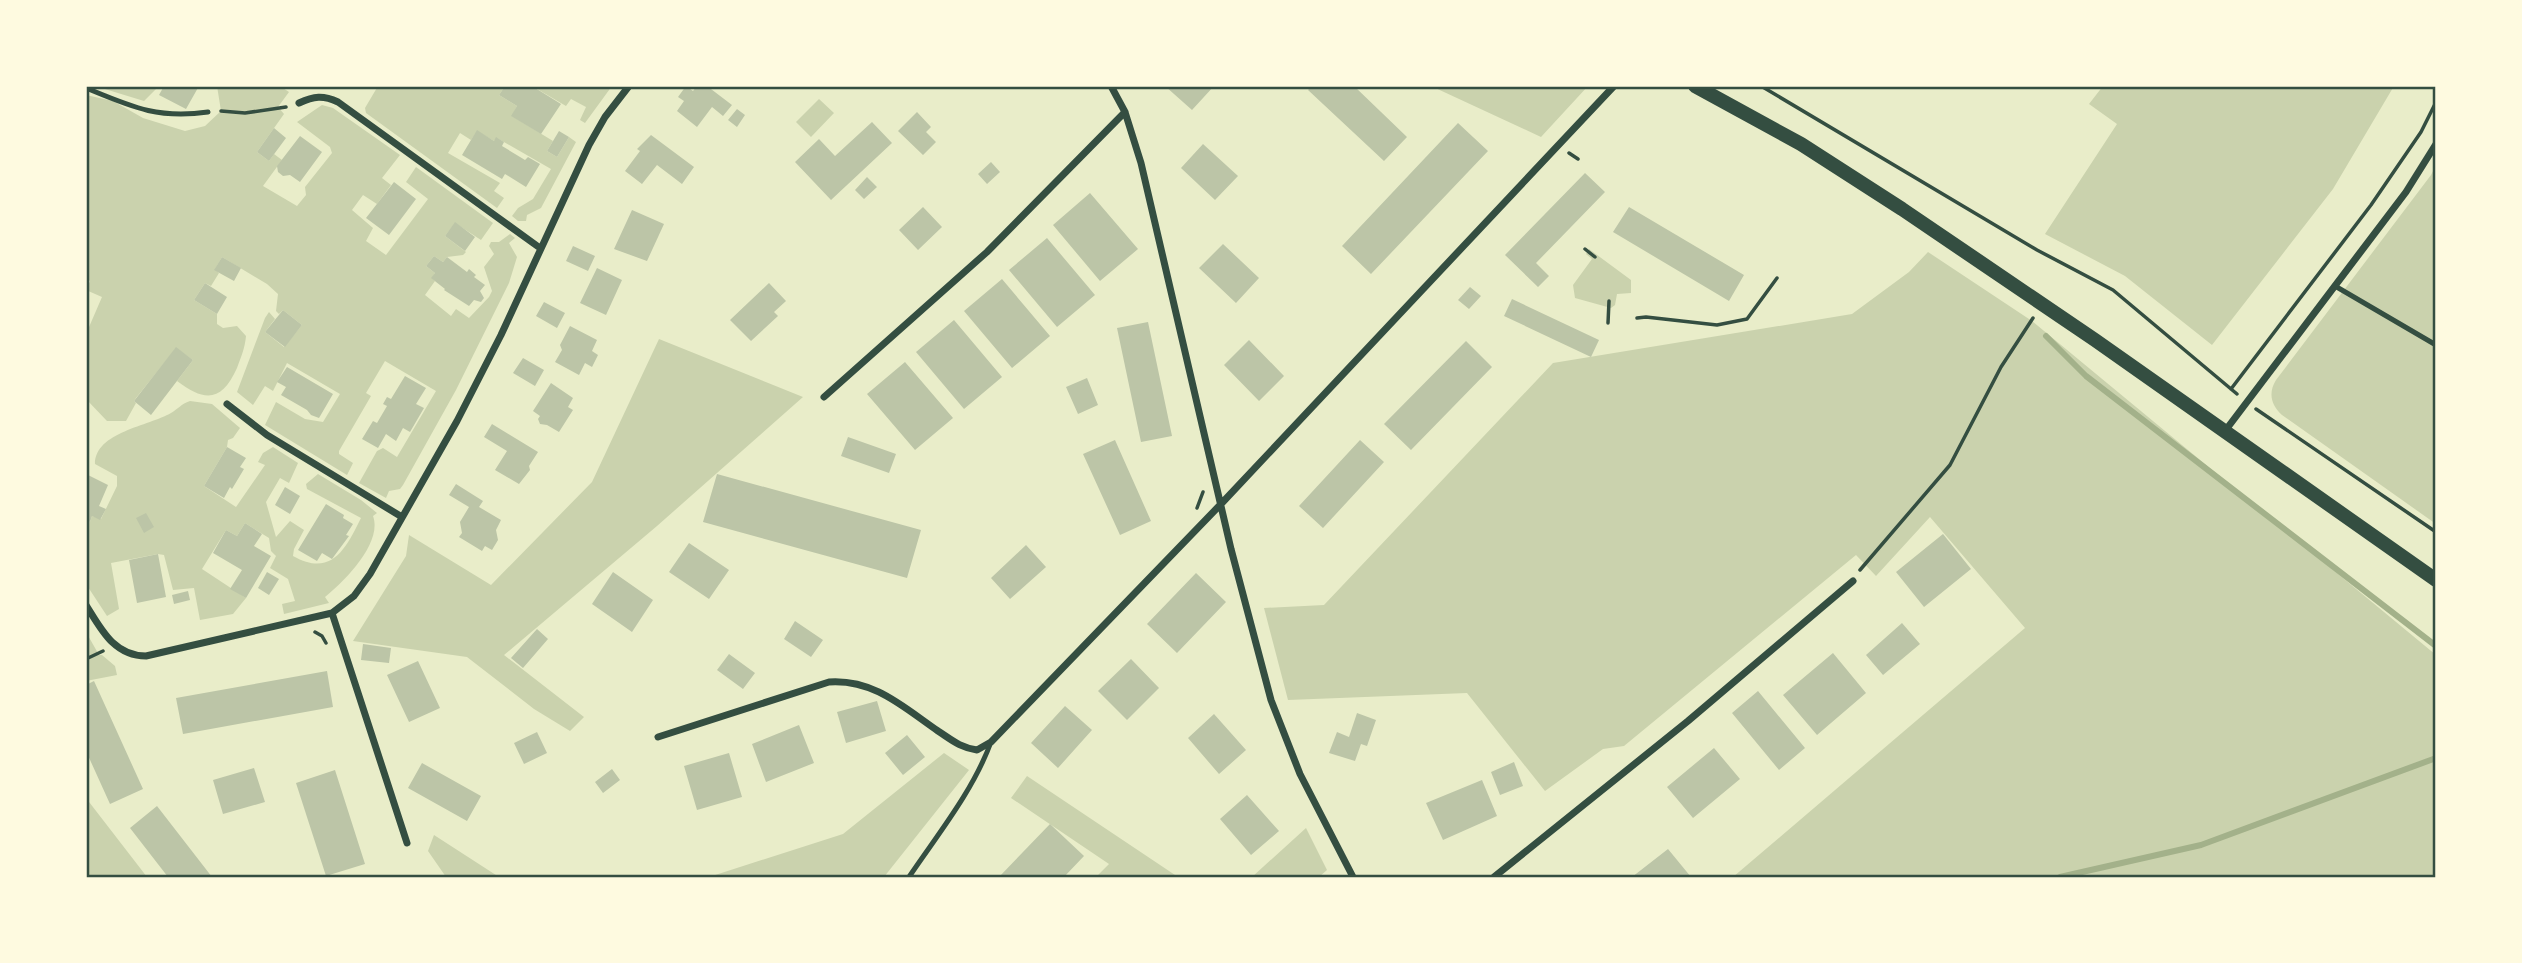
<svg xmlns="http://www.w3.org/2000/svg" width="2522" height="963" font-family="'Public Sans',sans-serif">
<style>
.green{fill:#cad2ad}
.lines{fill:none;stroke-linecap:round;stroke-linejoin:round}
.stream{stroke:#a3b18a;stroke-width:6}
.building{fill:#bcc5a7}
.path{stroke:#344e41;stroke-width:3.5}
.service{stroke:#344e41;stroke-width:5}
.minor{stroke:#344e41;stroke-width:7}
.secondary{stroke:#344e41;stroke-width:14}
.neatline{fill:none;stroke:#344e41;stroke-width:2.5}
</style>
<rect width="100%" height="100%" fill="#e9edc9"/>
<path class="green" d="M95,86h64l-15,15z
M217,86h63l9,6 -11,15 6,7 -27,38 12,9 5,-7 8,6 -19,26 34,20 9,-11 -1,-8 27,-34 -2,-6 -33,-25 25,-17 11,3 67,47 -18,23 9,7 -14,19 -14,-9 -11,15 21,18 -7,13 20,14 42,-56 -22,-17 10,-15 77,56 -12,17 -26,-17 -10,13 21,16 -3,3 -16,2 -4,5 -9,-6 -8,10 9,7 -3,5 3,3 -10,14 26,21 5,-7 13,9 20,-21 3,-6 -8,-24 10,-13 -5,-8 2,-4h8l11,-8 5,4 -6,5 8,14 -8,26 -53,107 -53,95 -3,4 -11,2 -3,7 -27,-15 18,-32 6,-3 14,9 39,-66 -51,-30 -19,32 5,3 -32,55v3l14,9 -6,12 -82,-50 11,-23 29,17 18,3 17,-28 -53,-31 -14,28 -8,-5 -12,19 -16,-13 28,-74 4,-6 6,7 -10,13 19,15 18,-22 -19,-15 -4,4 -3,-3 2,-17 -11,-10 -45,-27 -7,12 4,4 -8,13 -6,-3 -11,17 23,14v10l6,4 14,-2 9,10c-1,12 -5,21 -9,32 -15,33 -31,35 -60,13l16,-21 -17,-12 -40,50 -2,3 2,2 -10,18h-19l-21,-22v-65l16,-37 -16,-7 4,-9 -4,-2v-184l27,6 30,17 42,13 20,-5 16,-15z
M378,86h127l-6,9 18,11 -5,10 41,25 -6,10 10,6 12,-20 7,5 -35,66 -14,7 -1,6h-8l-6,-5 6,-8 15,-9 18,-30 -54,-31 -3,3 -17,-10 -6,9 -11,-7 -12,20 52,30 -6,8 10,7 -7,10 -131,-95 -1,-5z
M532,86h80l-27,37 -5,-3 6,-13 -15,-8 -5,7z
M1431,86h157l-47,51z
M2103,86h291l-61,103 -121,156 -87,-69 -80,-42 72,-110 -28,-20z
M819,99l15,14 -23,24 -15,-15z
M2436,165v359l-154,-109c-11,-10 -14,-22 -6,-35l155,-205z
M1589,249l42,31v13l-14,1 -2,11 -4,3 -36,-10 -2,-13 19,-26 -6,-5z
M1928,252l104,69 404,334v222h-703l292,-249 -95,-111 -54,59 -20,-21 -232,191 -21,3 -58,42 -78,-98 -179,7 -24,-92 60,-3 229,-242 299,-49 57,-42z
M659,339l144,58 -146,129 -153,129 80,62 -14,14 -36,-22 -67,-52 -114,-16 53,-85 3,-21 82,50 101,-103z
M190,401l22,3 28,24 -7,10 -5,2 -1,7 -23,39 32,21 29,-42 -7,-3 5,-9 10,-6 25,16 -9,20 -9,-5 -14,24 10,35 14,-16 14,9 -10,19 -1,7c39,22 53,-8 68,-38l-54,-29 -1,-5 12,-10 43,26 16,13 -4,3c10,27 -29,66 -48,81l4,6 -45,11 -2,-10 13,-3 -7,-22 -18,-11 6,-12 -5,-5 -2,-13 -24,-15 -8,13 -11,-6 -24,39 44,29 -13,16 -33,6 -6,-32 -21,2 -9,-35 -6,-1 -47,9 8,46 -12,7 -21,-32v-64l4,2 2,-6 9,3 16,-33v-10l-22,-12c0,-32 54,-38 76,-51 7,-4 10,-9 19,-12z
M86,632l13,23h3l13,11 2,9 -31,6z
M944,753l25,17 -85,107h-175l134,-43z
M1027,776l151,101h-82l13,-13 -98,-66z
M86,798l61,79h-61z
M1306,828l21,42 -8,7h-67z
M434,835l65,42h-53l-18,-26z"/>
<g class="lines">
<path class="stream" d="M2046,336l40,40 350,270
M2060,877l141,-32 235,-87"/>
</g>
<path class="building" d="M164,86h35l-13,23 -27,-14z
M505,86h27l29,18 -20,30 -30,-18 6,-10 -18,-11z
M686,86l7,5 4,-5h10l25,19 -9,11 -11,-9 -15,20 -20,-16 7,-10 -6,-4z
M1165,86h49l-22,24z
M1312,86h42l53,51 -23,24 -76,-71z
M737,109l8,6 -8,12 -9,-7z
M917,112l14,15 -5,5 10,10 -13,13 -25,-24z
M872,122l20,21 -61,57 -36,-38 24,-23 16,17z
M1458,123l30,28 -117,123 -29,-28z
M274,128l12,10 -17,23 -12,-9z
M477,130l17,11 2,-4 8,5 -2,4 23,14 3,-3 12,7 -14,23 -21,-13 -3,5 -40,-24z
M559,131l10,6 -12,20 -10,-6z
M651,135l43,32 -12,17 -25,-19 -15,19 -17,-13 15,-20 -3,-2z
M300,136l22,16 -22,30 -10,-7 -7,1 -5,-4 -1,-6z
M1203,144l35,32 -23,24 -34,-32z
M991,162l9,10 -13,12 -9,-10z
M1585,173l20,19 -69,71 13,13 -11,11 -33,-32z
M867,177l10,10 -13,12 -9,-9z
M394,182l22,17 -27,36 -23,-17z
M1090,193l48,56 -38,32 -47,-56z
M923,207l19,20 -24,23 -19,-20z
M1629,207l115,68 -15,26 -116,-69z
M632,210l32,14 -17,37 -33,-12z
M455,222l20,15 -10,14 -20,-15z
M1047,238l48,57 -38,32 -48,-57z
M1223,244l36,34 -23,25 -37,-35z
M573,246l22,10 -7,15 -22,-10z
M434,256l9,6 4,-5 20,15 2,-3 7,6 -2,2 11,8 -5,6 4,7 -3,4 -7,-2 -5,6 -25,-16 1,-1 -14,-11 4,-5 -9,-7z
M222,257l19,11 -7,13 -20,-11z
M597,268l25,12 -16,35 -26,-12z
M1002,279l48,57 -38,32 -48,-57z
M205,283l22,14 -10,17 -23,-14z
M769,283l17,18 -12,11 4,4 -27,25 -21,-21z
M1470,287l11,9 -12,13 -11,-9z
M1512,299l87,41 -8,17 -87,-41z
M544,302l21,11 -8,15 -21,-12z
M283,310l19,15 -17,22 -20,-15z
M954,320l48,57 -38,32 -48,-57z
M1148,322l24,114 -31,6 -24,-114z
M570,326l27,14 -5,11 6,4 -6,12 -7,-4 -6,12 -24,-13 7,-12 -2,-5z
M1249,340l35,36 -25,25 -35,-36z
M1466,341l26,26 -81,83 -27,-26z
M176,347l17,13 -42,55 -17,-14z
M523,358l21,12 -9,16 -22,-13z
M905,362l48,56 -38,32 -48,-56z
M287,367l46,27 -14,24 -8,-3 -4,-5 -26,-15 5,-8 -9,-5z
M405,376l21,12 -10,16 8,4 -14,24 -7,-4 -7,13 -10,-7 -8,14 -16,-9 11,-18 4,2 10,-17 -4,-2 4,-7 4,2z
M1087,378l11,27 -20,9 -12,-27z
M551,383l22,15 -5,9 5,3 -14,22 -12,-7 -7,-1 -2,-5 2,-3 -7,-5z
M492,424l46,28 -9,14 1,4 -11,14 -24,-14 12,-19 -23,-14z
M848,437l48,17 -7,19 -48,-17z
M1115,440l36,81 -31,14 -37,-81z
M1360,440l24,22 -61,66 -24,-22z
M227,447l19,11 -6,9 4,2 -12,20 -2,-2 -6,11 -20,-12z
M86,474l22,11 -9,21 7,3 -6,11 -8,-4 -2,6 -4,-2z
M717,474l204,56 -14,48 -204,-56z
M456,484l27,17 -4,6 22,13 -5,10 2,10 -6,10 -7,-4 -3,5 -23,-14 3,-4 -2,-11 9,-15 -20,-12z
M285,487l15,9 -10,18 -15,-9z
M326,504l18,11 -1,3 10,6 -7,11 3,1 -17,23 -10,-6 -5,8 -19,-11z
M146,513l8,14 -10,6 -8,-15z
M245,523l17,11 -8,12 17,10 -25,42 -16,-9 12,-19 -29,-17 13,-23 11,6z
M1943,534l28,35 -47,38 -28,-35z
M689,543l40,27 -20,29 -40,-27z
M1026,545l20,22 -36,32 -19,-21z
M158,554l8,43 -29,6 -8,-43z
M267,572l12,7 -10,16 -11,-7z
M613,572l40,28 -21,32 -40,-28z
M1196,573l30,29 -49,51 -30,-29z
M188,591l2,9 -16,4 -2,-9z
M795,621l28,19 -12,17 -27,-18z
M1902,623l18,21 -37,31 -17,-20z
M537,629l11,10 -25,29 -12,-10z
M363,644l28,4 -2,15 -28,-3z
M1833,653l33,40 -49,42 -34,-40z
M729,654l26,19 -12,16 -26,-19z
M1131,659l28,29 -32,32 -29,-29z
M418,661l22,47 -31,14 -22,-47z
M327,671l6,36 -150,27 -7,-36z
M94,681l49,108 -33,15 -24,-53v-66z
M1758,691l47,57 -26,22 -47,-57z
M877,701l9,30 -40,12 -9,-31z
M1065,706l27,24 -34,38 -27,-25z
M1357,713l19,7 -9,26 -6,-2 -6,17 -26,-8 8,-21 12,5z
M1214,714l32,36 -27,24 -31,-36z
M799,725l15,38 -48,19 -14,-38z
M537,732l10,21 -23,11 -10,-21z
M907,735l18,22 -22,18 -18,-22z
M1714,748l26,31 -47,39 -26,-31z
M729,753l13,44 -45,13 -13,-44z
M1514,762l9,24 -23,9 -9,-23z
M422,763l59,33 -14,25 -59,-33z
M254,768l11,34 -42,12 -10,-34z
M612,769l8,11 -17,13 -8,-11z
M335,770l30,94 -39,12 -30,-93z
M1482,780l15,36 -54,24 -17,-37z
M1247,795l32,36 -28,24 -31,-36z
M157,806l55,71h-44l-38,-49z
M1050,824l34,32 -20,21h-65z
M1668,849l23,28h-59z"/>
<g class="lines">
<path class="path" d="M1761,86l276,164 76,40 124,104
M221,111l24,2 41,-6
M1569,153l9,6
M1585,249l10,8
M1637,318l9,-1 71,8 30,-6 30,-41
M1608,323l1,-22
M2231,389l140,-184 50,-73 15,-30
M2256,409l180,123
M1197,508l6,-16
M1860,570l90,-105 51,-98 32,-49
M315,632l7,4 4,7
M86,659l17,-8"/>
<path class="service" d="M86,88c46,19 71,31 122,24
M2335,286l101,59
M909,877c29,-43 64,-86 82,-135"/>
<path class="minor" d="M1111,86l14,26 16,51 90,386 40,151 29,74 53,103
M299,103c15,-7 24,-8 39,-1l202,146
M824,397l163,-145 138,-140
M227,404l40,31 135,82
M2225,431l181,-239 30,-48
M86,605c15,24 28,51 60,51l186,-43 22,-17 16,-22 87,-153 44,-86 88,-190 16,-28 24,-31
M332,613l75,230
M658,737l171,-55c45,-3 74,25 109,49 14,9 21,16 39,19l14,-8 230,-238 393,-418
M1494,877l194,-156 165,-140"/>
<path class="secondary" d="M1695,86l106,58 101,65 193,131 341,240"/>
</g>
<rect width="2522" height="963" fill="none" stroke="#fefae0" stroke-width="175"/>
<rect x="88" y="88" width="2346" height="788" class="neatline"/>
</svg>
